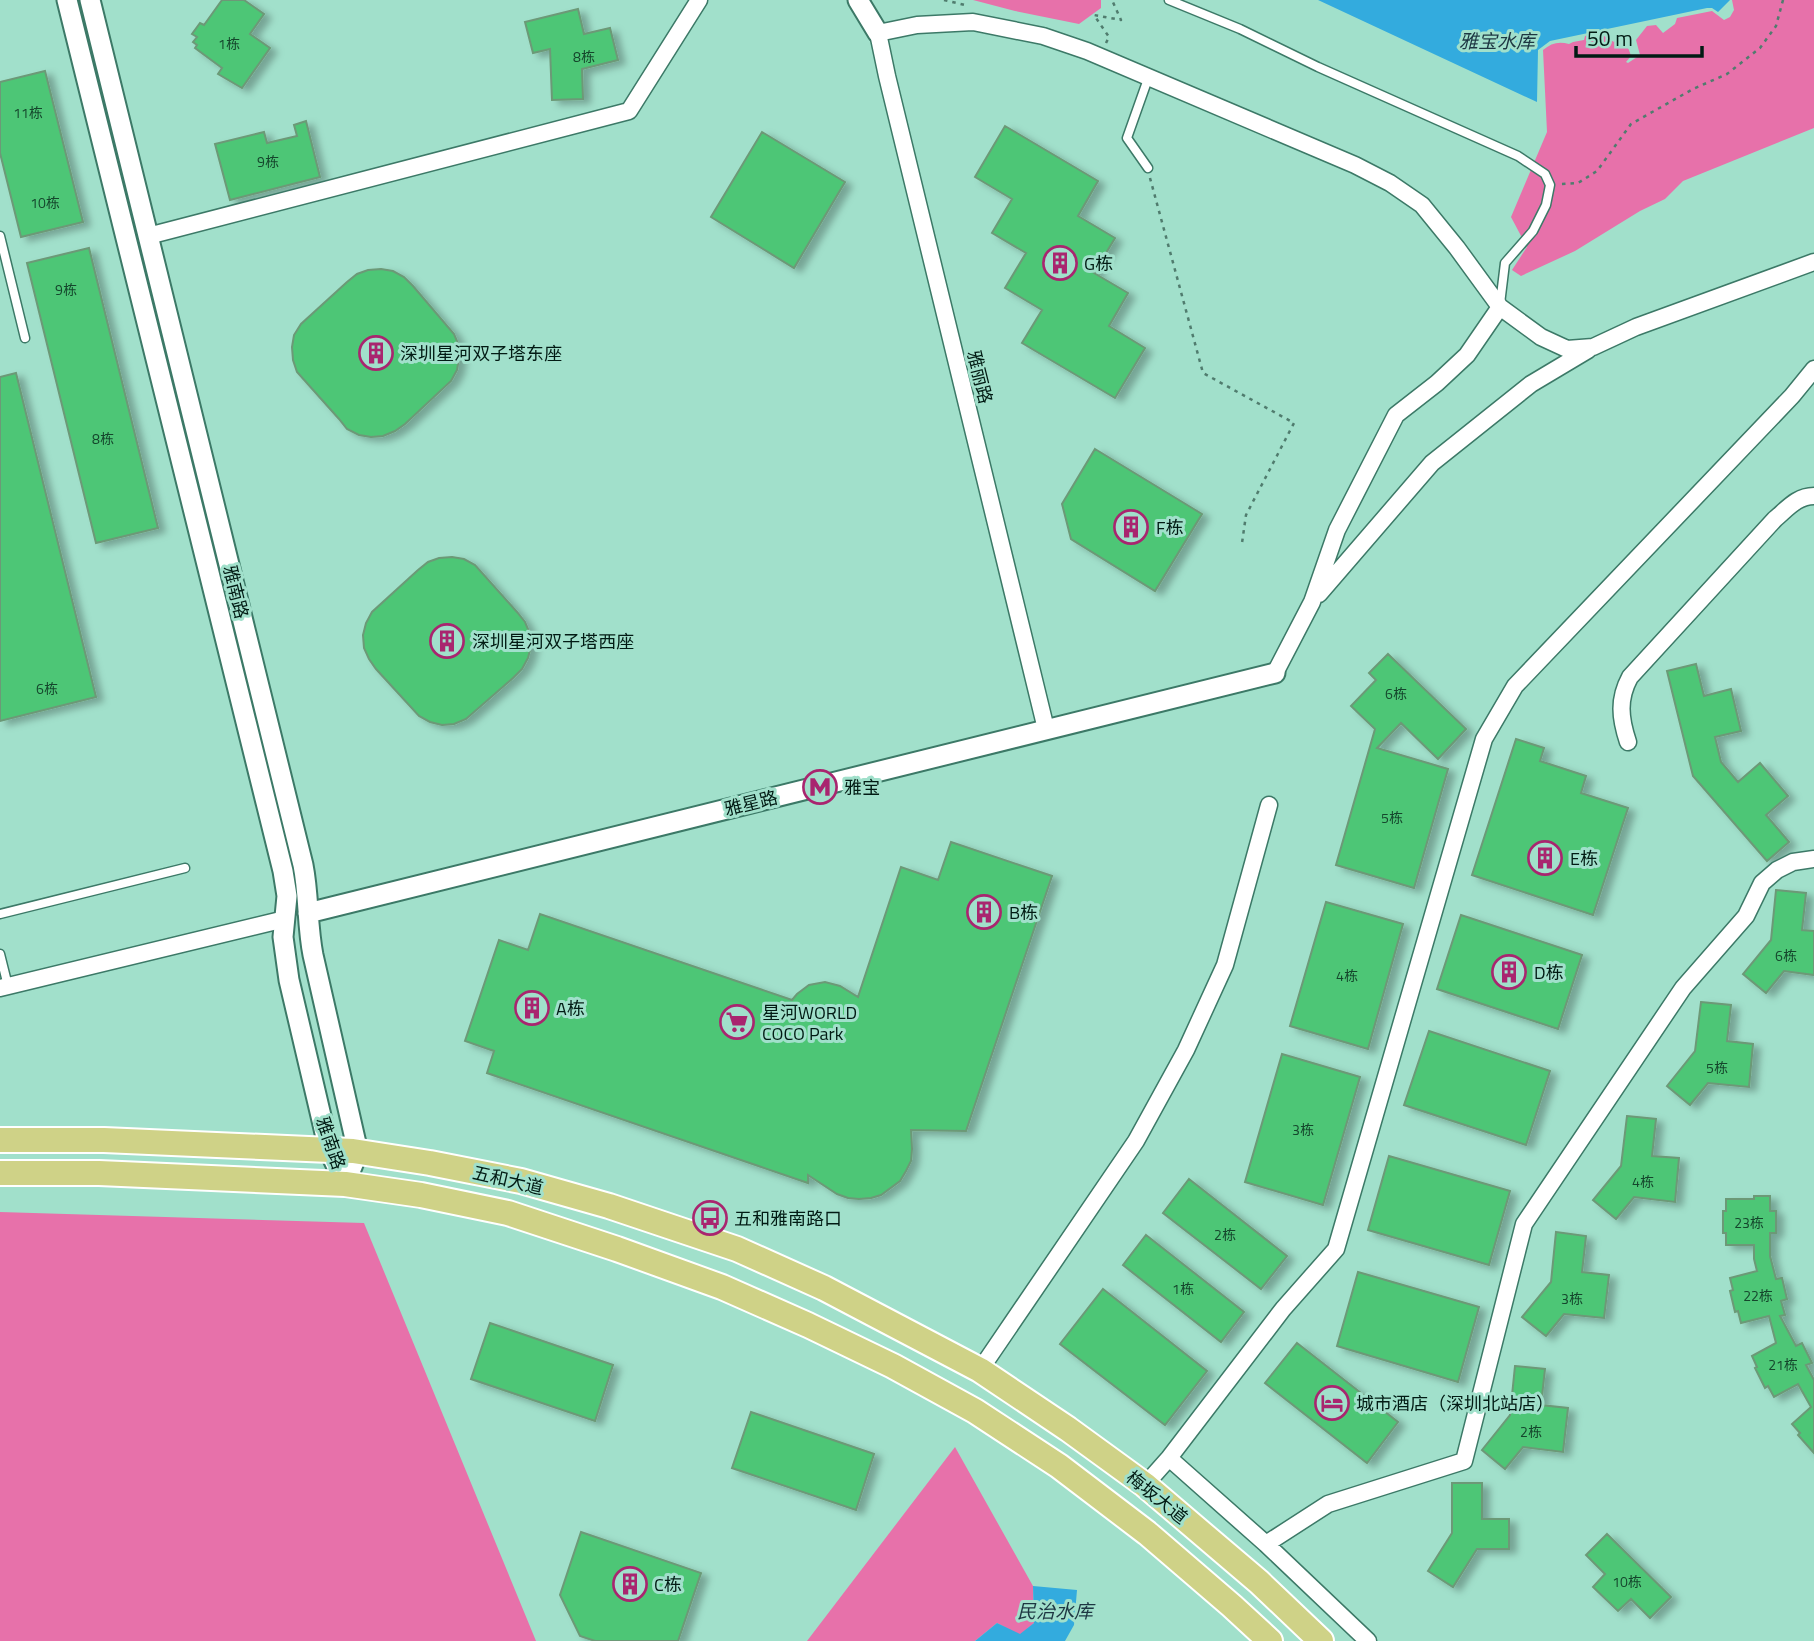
<svg xmlns="http://www.w3.org/2000/svg" width="1814" height="1641" font-family="'Titillium Web','Noto Sans SC',sans-serif">
<style>
.forest{fill:#e771aa}
.water{fill:#33abde}
.building{fill:#4dc676;stroke:#6c9977;stroke-width:2;filter:url(#shadow)}
.lines{fill:none;stroke-linecap:round;stroke-linejoin:round}
.service-casing{stroke:#3c7967;stroke-width:11}
.minor-casing{stroke:#3c7967;stroke-width:19}
.tertiary-casing{stroke:#3c7967;stroke-width:23}
.primary-casing{stroke:#fff;stroke-width:28}
.path{stroke:#507c6e;stroke-width:2.5;stroke-dasharray:3.5 5;stroke-linecap:butt}
.service{stroke:#fff;stroke-width:8}
.minor{stroke:#fff;stroke-width:16}
.tertiary{stroke:#fff;stroke-width:19}
.primary{stroke:#cfd287;stroke-width:24}
.labels{text-anchor:middle;dominant-baseline:central;stroke-width:6;stroke-linejoin:round;paint-order:stroke}
.number-label{font-size:14px;fill:#15462c}
.poi-label{font-size:18px;fill:#021b14;stroke:#a1e0cb;text-anchor:start}
.street-label{font-size:18px;fill:#021b14;stroke:#a1e0cb}
.water-label{font-size:19px;font-style:italic;fill:#1d3642;stroke:#a1e0cb}
</style>
<defs>
<filter id="shadow"><feDropShadow dx="7" dy="4" stdDeviation="3.5" flood-color="#0004"/></filter>
</defs>
<rect width="100%" height="100%" fill="#a1e0cb"/>
<path class="forest" d="M973,0h128v8l-22,16 -64,-13z
M1732,0h82v128l-131,53 -18,18 -25,12 -65,40 -54,25 -9,-6 15,-23 -16,-30 36,-85 -4,-82c8,-7 16,-9 26,-6l4,-2 11,-2 1,-4 8,-2 2,3 9,-1 10,6 3,-7 2,-2 3,1v6c5,5 7,9 9,16l-5,6 2,1 12,-8 -4,-15 11,-14 9,-1 7,8 12,-9 2,-6 35,-7 12,9 6,-3 4,-7z
M0,1212l364,11 172,418h-536z
M955,1447l78,139 1,37 -14,12 -23,-12 -22,18h-168z"/>
<path class="water" d="M1318,0h412l-12,12 -6,-4h-5l-157,33 -12,9 -1,52z
M1033,1586l44,4 -3,35 -9,16h-90l22,-18 23,11 14,-11z"/>
<path class="building" d="M222,0h22l20,14 -14,20 20,14 -28,40 -24,-14 4,-6 -27,-20 2,-3 -4,-3 4,-5 -5,-3 8,-11 4,2z
M578,9l6,25 26,-6 8,32 -36,9 1,30 -31,1 -2,-51 -17,4 -8,-31z
M45,71l38,151 -62,15 -21,-84v-71z
M306,121l14,56 -90,23 -15,-56 49,-12 3,11 30,-7 -3,-11z
M1005,126l93,55 -20,35 37,22 -21,35 34,20 -19,33 36,22 -30,50 -93,-55 20,-33 -37,-22 21,-35 -34,-20 20,-34 -37,-22z
M762,132l83,50 -51,86 -83,-51z
M89,248l69,280 -62,15 -69,-280z
M381,269l12,2 11,6 9,9 41,48 5,12v12l-2,12 -6,11 -46,43 -10,7 -12,5 -12,1 -12,-2 -12,-6 -8,-10 -42,-47 -4,-12 -1,-13 2,-12 7,-11 46,-42 10,-8 11,-4z
M16,373l80,324 -96,24v-344z
M1095,449l107,65 -47,77 -84,-52 -9,-35z
M452,557l12,2 11,6 42,47 8,10 5,12 1,12 -3,12 -6,11 -9,9 -47,41 -12,5 -12,1 -12,-3 -11,-6 -43,-47 -7,-10 -5,-11 -1,-13 3,-12 6,-11 46,-42 10,-8 11,-4z
M1388,654l78,75 -28,30 -37,-36 -24,25 71,21 -34,119 -78,-23 39,-136 -24,-23 25,-26 -7,-7z
M1696,664l8,32 27,-7 10,42 -26,6 6,25 17,20 22,-19 28,33 -22,19 23,27 -22,19 -74,-85 -26,-105z
M1516,739l28,9 -4,13 46,15 -5,17 47,15 -35,107 -121,-40z
M951,842l101,34 -86,255 -55,-1 1,19 -1,12 -5,10 -6,10 -19,14 -10,3 -12,1 -11,-1 -11,-4 -29,-19v8l-321,-110 7,-22 -29,-10 34,-101 29,10 12,-36 252,86 5,-6 12,-9 16,-3 15,4 18,11 43,-130 37,13z
M1776,890l30,3 -4,37 12,1v44l-30,-4 -18,22 -23,-19 28,-34z
M1326,902l77,22 -35,125 -78,-23z
M1461,915l121,40 -24,74 -121,-40z
M1701,1002l30,3 -4,36 26,3 -4,43 -41,-4 -18,22 -23,-19 28,-35z
M1429,1031l121,40 -24,74 -122,-40z
M1282,1054l78,23 -37,128 -78,-23z
M1627,1116l29,3 -4,37 27,2 -4,44 -41,-5 -18,22 -23,-19 28,-34z
M1389,1156l121,35 -21,74 -121,-35z
M1189,1179l98,77 -26,33 -98,-76z
M1754,1196h16v15h6v22h-6v23l6,23 6,-1 5,21 -6,2 4,14 -5,1 16,30 6,-3 10,20 -6,2 8,15v73l-16,-18 2,-2 -8,-9 19,-17 -13,-23 -24,13 -6,-11 -3,2 -10,-20 2,-1 -5,-11 24,-13 -7,-27 -28,7 -3,-12 -3,1 -5,-21 3,-1 -3,-12 27,-7 -3,-12v-14h-28v-12h-3v-22h3v-12h28z
M1556,1232l30,4 -4,36 27,3 -5,43 -40,-4 -18,22 -24,-19 29,-35z
M1146,1235l98,77 -23,30 -98,-77z
M1358,1272l121,35 -21,75 -121,-36z
M1103,1289l104,82 -42,54 -105,-81z
M490,1323l123,42 -18,56 -124,-42z
M1297,1343l101,79 -31,41 -102,-80z
M1515,1366l30,3 -4,36 27,3 -5,44 -40,-5 -18,22 -23,-19 28,-35z
M751,1412l123,42 -18,56 -124,-42z
M1452,1483h30v36h27v30h-32l-24,38 -25,-16 24,-38z
M581,1532l120,41 -23,68h-83l-15,-5 -20,-41z
M1607,1534l64,63 -21,21 -19,-19 -13,12 -25,-24 12,-13 -19,-19z"/>
<g class="lines">
<g class="service-casing">
<path id="service" d="M1169,0l71,29 78,38 200,89 27,18 5,11 -4,20 -13,26 -28,32 -5,41
M1148,168l-21,-30 22,-62
M0,236l25,102
M0,914l185,-46
M0,954l8,32"/>
</g>
<g class="minor-casing">
<path id="minor" d="M148,236l481,-125 70,-111
M1319,594l113,-131 99,-79 57,-34
M1275,673l37,-71 25,-72 59,-115 41,-32 30,-28 33,-48 41,30 26,12 26,-2 43,-20 178,-65
M1046,729l-159,-653 -9,-43 39,-8 56,-3 70,14 44,15 268,114 35,18 32,22 35,43 43,59
M1628,742c-8,-24 -10,-43 2,-65l145,-158c12,-10 22,-23 39,-23
M0,988l285,-69
M980,1370l156,-229 50,-91 39,-85 44,-160
M1169,1458l97,86 102,97
M1145,1485l24,-27 114,-149 53,-60 148,-510 31,-53 277,-290 22,-27
M1266,1544l62,-40 136,-43 60,-237 159,-236 63,-72 16,-33 15,-13 16,-8 21,-3"/>
</g>
<g class="tertiary-casing">
<path id="tertiary" d="M67,0l216,871 4,25 -4,41 6,43 40,170 16,34
M90,0l213,865c6,30 4,60 10,90l45,197 -13,32
M858,0l20,33
M308,913l967,-240"/>
</g>
<g class="primary-casing">
<path id="primary" d="M0,1140h104l249,11 77,12 91,18 88,25 128,43 87,39 156,82 88,59 77,56 114,97 62,59
M0,1173h99l246,11 76,11 87,18 109,36 105,38 86,38 85,41 82,45 84,55 88,67 85,73 38,35"/>
</g>
<path class="path" d="M944,0l21,5
M1106,43l3,-6 -15,-22 27,5 -9,-20
M1150,178l53,195 91,50 -48,92 -4,28
M1562,184l16,-1 19,-12 34,-47 62,-35 34,-15 33,-26 16,-22 7,-26"/>
<use href="#service" class="service"/>
<use href="#minor" class="minor"/>
<use href="#tertiary" class="tertiary"/>
<use href="#primary" class="primary"/>
</g>
<defs>
<g id="building-ring" transform="scale(1.75)"><circle r="9.5" fill="#a1e0cb" stroke="#a9256f" stroke-width="1.5"/><path d="M-4-6H4V6H1V3H-1V6H-4ZM-2.5-4.3h1.7v1.8h-1.7ZM.8-4.3h1.7v1.8H.8ZM-2.5-1h1.7V.8h-1.7ZM.8-1h1.7V.8H.8Z" fill="#a9256f"/></g>
<g id="metro-ring" transform="scale(1.75)"><circle r="9.5" fill="#a1e0cb" stroke="#a9256f" stroke-width="1.5"/><path d="M-5.5 5V-5H-3L0 0L3-5H5.5V5H3V-.5L0 4L-3-.5V5Z" fill="#a9256f"/></g>
<g id="supermarket-ring" transform="scale(1.75)"><circle r="9.5" fill="#a1e0cb" stroke="#a9256f" stroke-width="1.5"/><path d="M-6-5.5h2.5l.6 2H6L4.5 2H-2.5L-4.4-4H-6ZM-1.5 3.2a1.3 1.3 0 1 0 .1 0ZM3 3.2a1.3 1.3 0 1 0 .1 0Z" fill="#a9256f"/></g>
<g id="bus-ring" transform="scale(1.75)"><circle r="9.5" fill="#a1e0cb" stroke="#a9256f" stroke-width="1.5"/><path d="M-5-6H5V4H4V6H2V4H-2V6H-4V4H-5ZM-3.5-4V0h7V-4ZM-3.5 1.2v1.5H-2V1.2ZM2 1.2v1.5H3.5V1.2Z" fill="#a9256f"/></g>
<g id="hotel-ring" transform="scale(1.75)"><circle r="9.5" fill="#a1e0cb" stroke="#a9256f" stroke-width="1.5"/><path d="M-6-4.5h1.5V1H6V5H4.5V3h-9V5H-6ZM-4 0a1.8 1.8 0 1 1 3.6 0ZM.5 0V-2.5h3Q6-2.5 6 0Z" fill="#a9256f"/></g>
</defs>
<g fill-rule="evenodd">
<use href="#building-ring" x="1060" y="263"/>
<use href="#building-ring" x="376" y="353"/>
<use href="#building-ring" x="1131" y="527"/>
<use href="#building-ring" x="447" y="641"/>
<use href="#metro-ring" x="820" y="787"/>
<use href="#building-ring" x="1545" y="858"/>
<use href="#building-ring" x="984" y="912"/>
<use href="#building-ring" x="1509" y="972"/>
<use href="#building-ring" x="532" y="1008"/>
<use href="#supermarket-ring" x="737" y="1022"/>
<use href="#bus-ring" x="710" y="1218"/>
<use href="#hotel-ring" x="1332" y="1403"/>
<use href="#building-ring" x="630" y="1584"/>
</g>
<g class="labels">
<g class="number-label">
<text x="229" y="43">1栋</text>
<text x="584" y="56">8栋</text>
<text x="28" y="112">11栋</text>
<text x="268" y="161">9栋</text>
<text x="45" y="202">10栋</text>
<text x="66" y="289">9栋</text>
<text x="103" y="438">8栋</text>
<text x="47" y="688">6栋</text>
<text x="1396" y="693">6栋</text>
<text x="1392" y="817">5栋</text>
<text x="1786" y="955">6栋</text>
<text x="1347" y="975">4栋</text>
<text x="1717" y="1067">5栋</text>
<text x="1303" y="1129">3栋</text>
<text x="1643" y="1181">4栋</text>
<text x="1749" y="1222">23栋</text>
<text x="1225" y="1234">2栋</text>
<text x="1183" y="1288">1栋</text>
<text x="1758" y="1295">22栋</text>
<text x="1572" y="1298">3栋</text>
<text x="1783" y="1364">21栋</text>
<text x="1531" y="1431">2栋</text>
<text x="1627" y="1581">10栋</text>
</g>
<g class="poi-label">
<text x="1084" y="263">G栋</text>
<text x="400" y="353">深圳星河双子塔东座</text>
<text x="1156" y="527">F栋</text>
<text x="472" y="641">深圳星河双子塔西座</text>
<text x="844" y="787">雅宝</text>
<text x="1570" y="858">E栋</text>
<text x="1009" y="912">B栋</text>
<text x="1534" y="972">D栋</text>
<text x="556" y="1008">A栋</text>
<text x="762" y="1012">星河WORLD<tspan x="762" dy="21">COCO Park</tspan></text>
<text x="734" y="1218">五和雅南路口</text>
<text x="1356" y="1403">城市酒店（深圳北站店）</text>
<text x="654" y="1584">C栋</text>
</g>
<g class="street-label">
<text transform="translate(980 377) rotate(76)">雅丽路</text>
<text transform="translate(236 592) rotate(76)">雅南路</text>
<text transform="translate(751 803) rotate(-14)">雅星路</text>
<text transform="translate(331 1143) rotate(71)">雅南路</text>
<text transform="translate(508 1180) rotate(13)">五和大道</text>
<text transform="translate(1157 1497) rotate(39)">梅坂大道</text>
</g>
<g class="water-label">
<text x="1497" y="40">雅宝水库</text>
<text x="1055" y="1610">民治水库</text>
</g>
</g>
<path d="M1576 46v10h126v-10" fill="none" stroke="#021b14" stroke-width="3.5"/>
<text x="1587" y="46" font-size="21" fill="#021b14" stroke="#a1e0cb" stroke-width="5" paint-order="stroke">50 m</text>
</svg>
